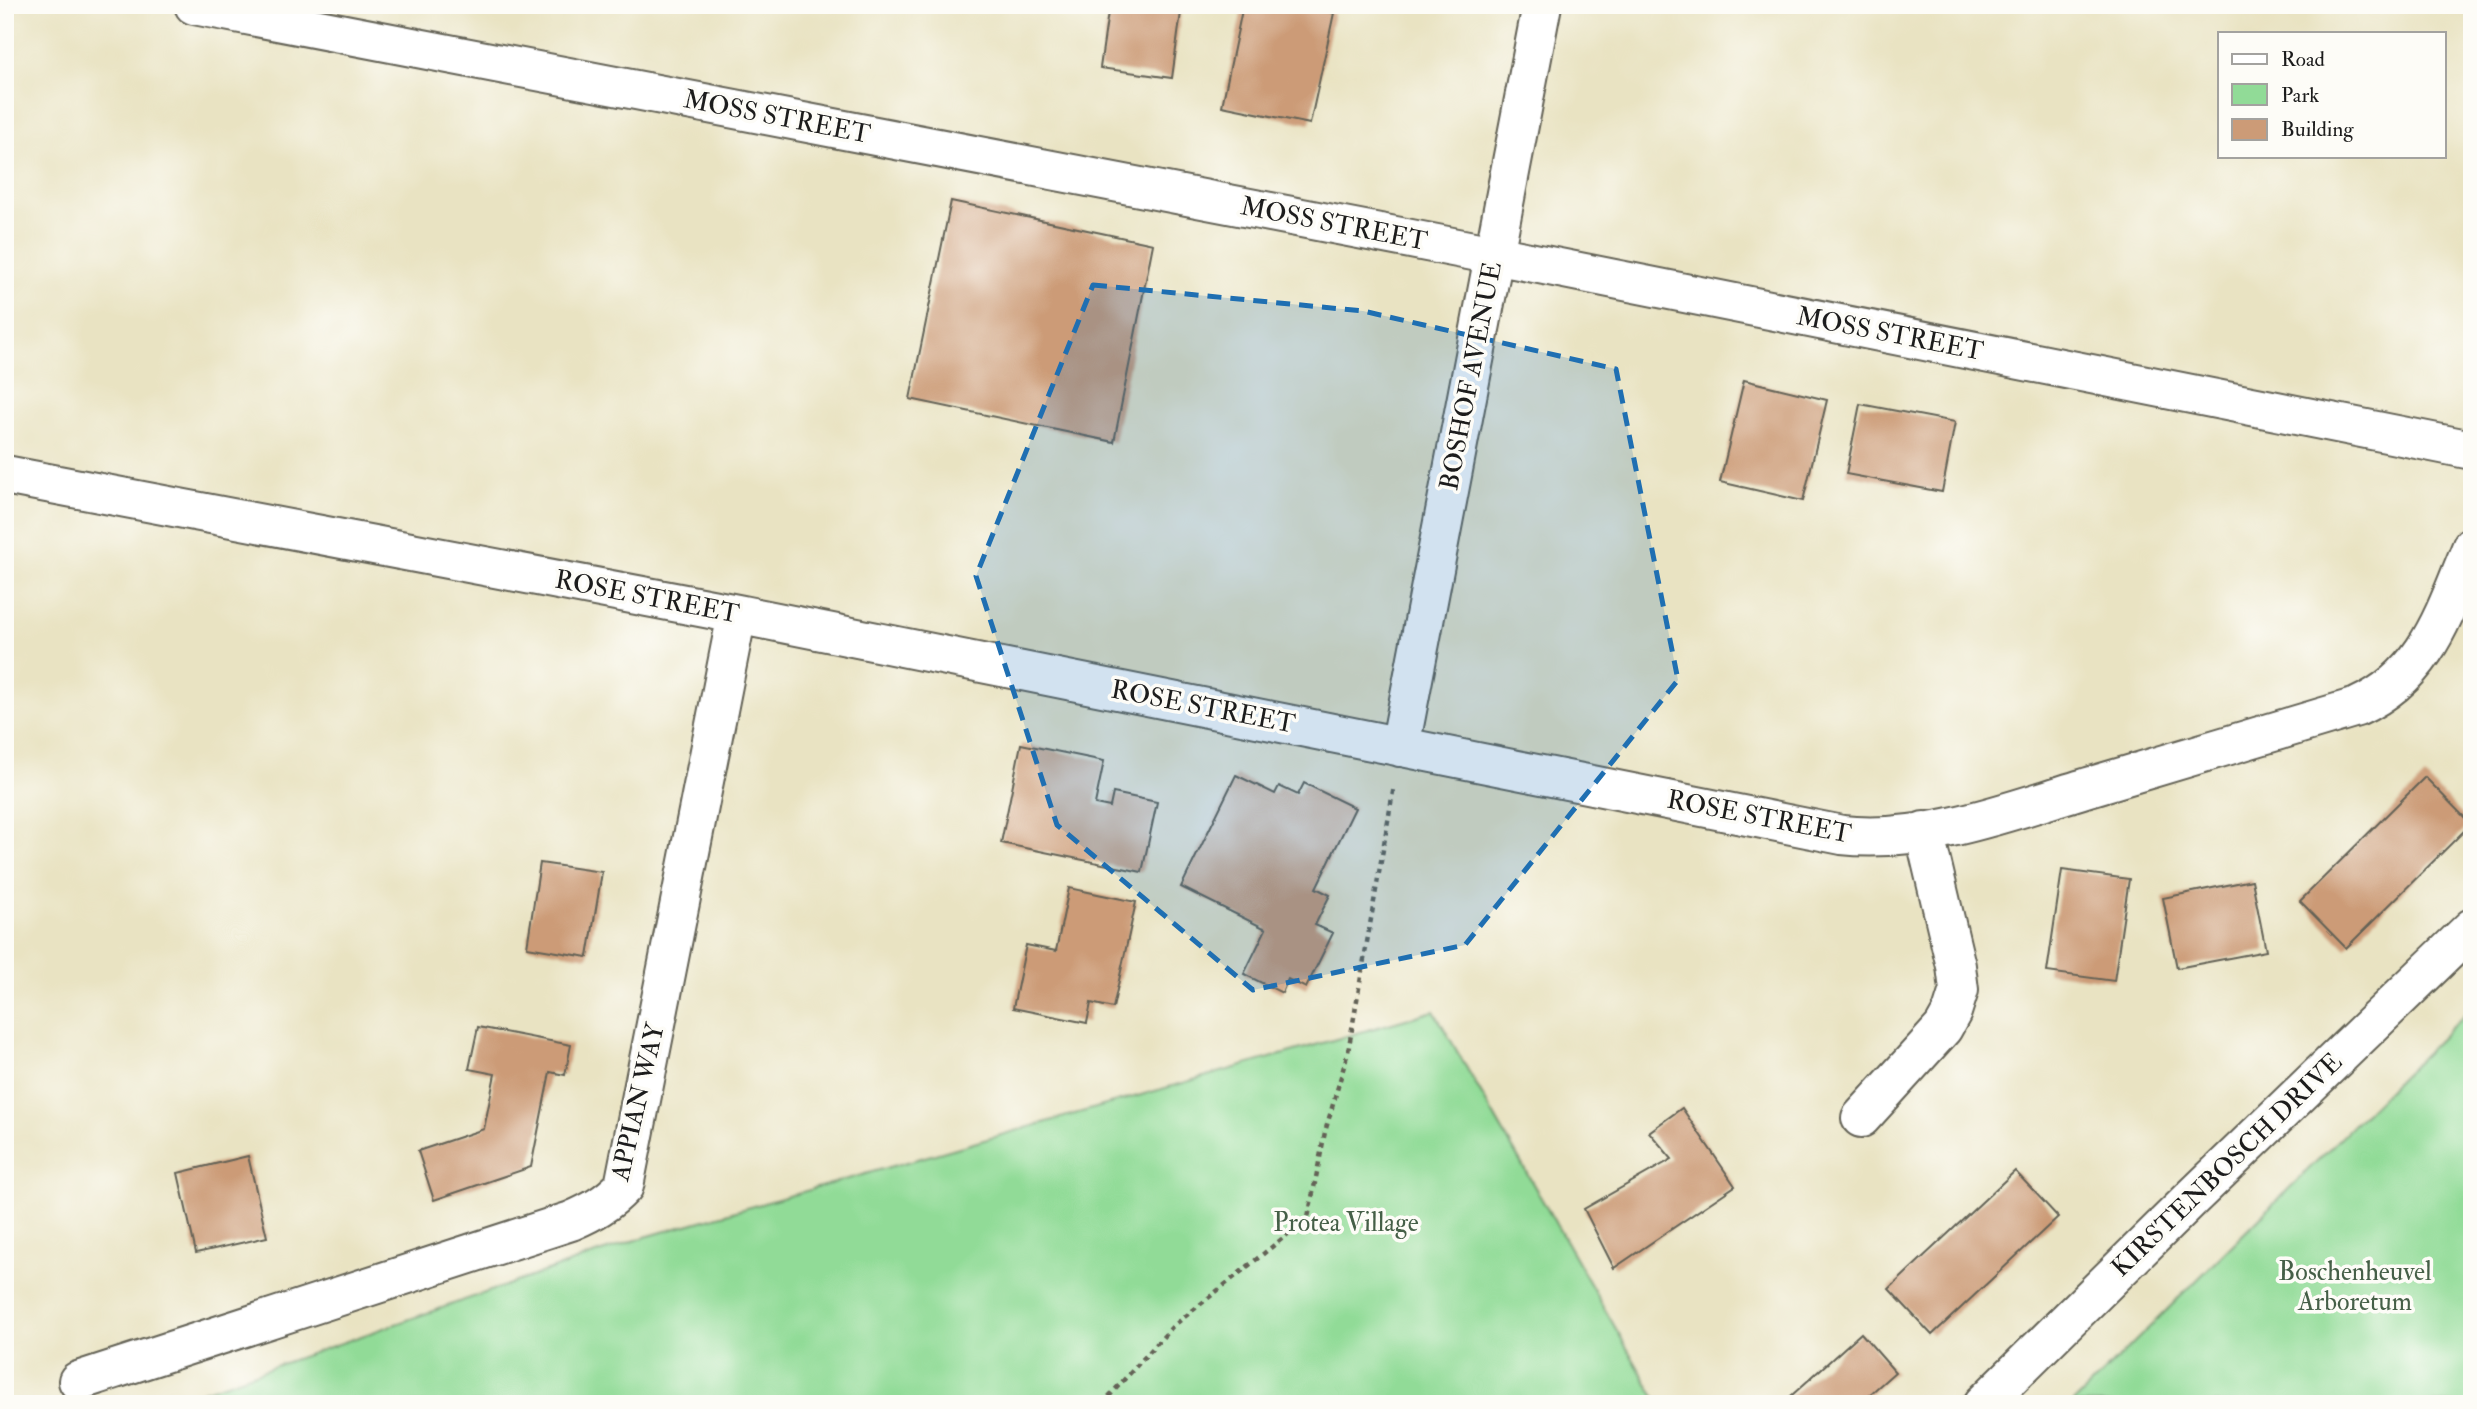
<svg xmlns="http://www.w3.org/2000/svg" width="2477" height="1409" font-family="'IM FELL Double Pica',serif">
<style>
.green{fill:#91db97;stroke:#567c5a;stroke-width:2}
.building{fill:#cc9b77}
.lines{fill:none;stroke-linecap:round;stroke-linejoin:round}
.street-casing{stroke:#646256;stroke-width:42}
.path{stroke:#646256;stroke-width:4.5;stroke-dasharray:5 5;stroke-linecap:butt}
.street{stroke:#fff;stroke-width:38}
.marked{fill:#1f6fb2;fill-opacity:0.2;stroke:#1f6fb2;stroke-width:5;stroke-dasharray:14 9;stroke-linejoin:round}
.labels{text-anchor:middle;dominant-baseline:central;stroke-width:7;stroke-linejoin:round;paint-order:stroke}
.street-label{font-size:26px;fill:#1c1c1c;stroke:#fdfcf7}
.park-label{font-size:26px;fill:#455f47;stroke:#fdfcf7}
</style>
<rect width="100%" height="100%" fill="#fdfcf7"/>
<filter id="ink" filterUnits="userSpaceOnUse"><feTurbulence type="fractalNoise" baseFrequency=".0143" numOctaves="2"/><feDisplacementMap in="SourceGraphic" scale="14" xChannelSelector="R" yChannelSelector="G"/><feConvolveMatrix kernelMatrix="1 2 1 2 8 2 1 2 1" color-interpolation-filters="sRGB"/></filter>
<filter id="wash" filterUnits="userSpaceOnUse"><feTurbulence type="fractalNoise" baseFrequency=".00686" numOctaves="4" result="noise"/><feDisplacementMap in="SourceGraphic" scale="28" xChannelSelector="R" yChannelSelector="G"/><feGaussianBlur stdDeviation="1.57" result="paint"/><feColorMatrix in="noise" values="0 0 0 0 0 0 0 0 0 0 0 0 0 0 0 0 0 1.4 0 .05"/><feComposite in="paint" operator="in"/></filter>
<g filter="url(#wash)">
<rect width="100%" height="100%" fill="#e9e3c2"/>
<path class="green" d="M2472,1007v397h-400z
M1434,1011l225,393h-1493l479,-167z"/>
<g id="blocks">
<path class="building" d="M1109,5h73l-10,73 -72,-10z
M1243,5h56l35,8 -24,111 -88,-18z
M951,201l202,43 -39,198 -204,-43z
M1744,380l83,20 -24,101 -83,-19z
M1860,404l95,18 -13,70 -96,-18z
M1021,744l83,17 -9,43 15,3 3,-14 44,9 -15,70 -141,-29z
M1236,775l39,19 4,-8 19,9 6,-12 51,25 -39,80 14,7 -15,30 18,8 -27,55 -18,-9 -6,14 -38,-19 22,-45 -85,-42z
M2425,777l46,47 -125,124 -46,-47z
M540,863l62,9 -14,85 -61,-10z
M2062,870l67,9 -15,102 -67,-9z
M2252,880l14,71 -89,17 -14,-70z
M1069,888l67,14 -23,106 -22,-5 -4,20 -74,-15 13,-63 30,6z
M478,1027l93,18 -6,30 -15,-3 -19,95 -97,33 -16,-49 66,-22 11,-55 -26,-5z
M1682,1108l53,78 -121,82 -30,-59 88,-50 -23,-27z
M248,1156l19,81 -71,16 -18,-80z
M2015,1171l43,46 -126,118 -43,-46z
M1861,1333l34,39 -36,32h-77z"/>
</g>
</g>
<g filter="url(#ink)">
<use href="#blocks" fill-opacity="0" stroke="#646256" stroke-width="2"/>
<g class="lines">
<g class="street-casing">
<path id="street" d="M194,5l1300,250 978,195
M5,475l732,139 1105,221c85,9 169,-25 250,-49 88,-26 177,-53 265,-79 71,-32 87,-94 115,-161
M1400,747l142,-742
M1861,1118l82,-90 9,-16 7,-22 -3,-24 -32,-135
M78,1381l493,-160c21,-9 37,-18 53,-35l113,-572
M1983,1404l208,-205 281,-271"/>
</g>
<path class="path" d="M1102,1404l70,-77 136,-109 17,-86 23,-80 46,-266"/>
<use href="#street" class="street"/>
</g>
</g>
<path class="marked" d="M1093,285l270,26 253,58 62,311 -213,265 -212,45 -196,-165 -81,-249z"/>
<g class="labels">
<g class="street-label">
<text transform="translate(777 117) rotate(11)">MOSS STREET</text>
<text transform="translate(1334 224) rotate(11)">MOSS STREET</text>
<text transform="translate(1890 334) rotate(11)">MOSS STREET</text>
<text transform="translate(1471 376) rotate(-79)">BOSHOF AVENUE</text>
<text transform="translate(647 597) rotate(11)">ROSE STREET</text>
<text transform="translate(1203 707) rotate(11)">ROSE STREET</text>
<text transform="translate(1759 817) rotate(11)">ROSE STREET</text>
<text transform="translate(638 1102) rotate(-77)">APPIAN WAY</text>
<text transform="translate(2227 1165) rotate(-44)">KIRSTENBOSCH DRIVE</text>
</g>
<g class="park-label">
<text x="1346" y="1223">Protea Village</text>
<text x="2355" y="1272">Boschenheuvel<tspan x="2355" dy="30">Arboretum</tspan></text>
</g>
</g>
<rect width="2477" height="1409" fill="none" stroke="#fdfcf7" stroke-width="28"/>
<rect x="2218" y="32" width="228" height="126" fill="#fdfcf7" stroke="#a3a29f" stroke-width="2"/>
<rect x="2232" y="54" width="35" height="10" fill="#ffffff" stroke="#a3a29f" stroke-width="2"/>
<text x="2281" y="66" font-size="21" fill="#1c1c1c">Road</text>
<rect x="2232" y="84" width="35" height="21" fill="#91db97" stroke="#a3a29f" stroke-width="2"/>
<text x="2281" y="102" font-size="21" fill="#1c1c1c">Park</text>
<rect x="2232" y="119" width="35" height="21" fill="#cc9b77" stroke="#a3a29f" stroke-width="2"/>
<text x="2281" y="136" font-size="21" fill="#1c1c1c">Building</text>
</svg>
